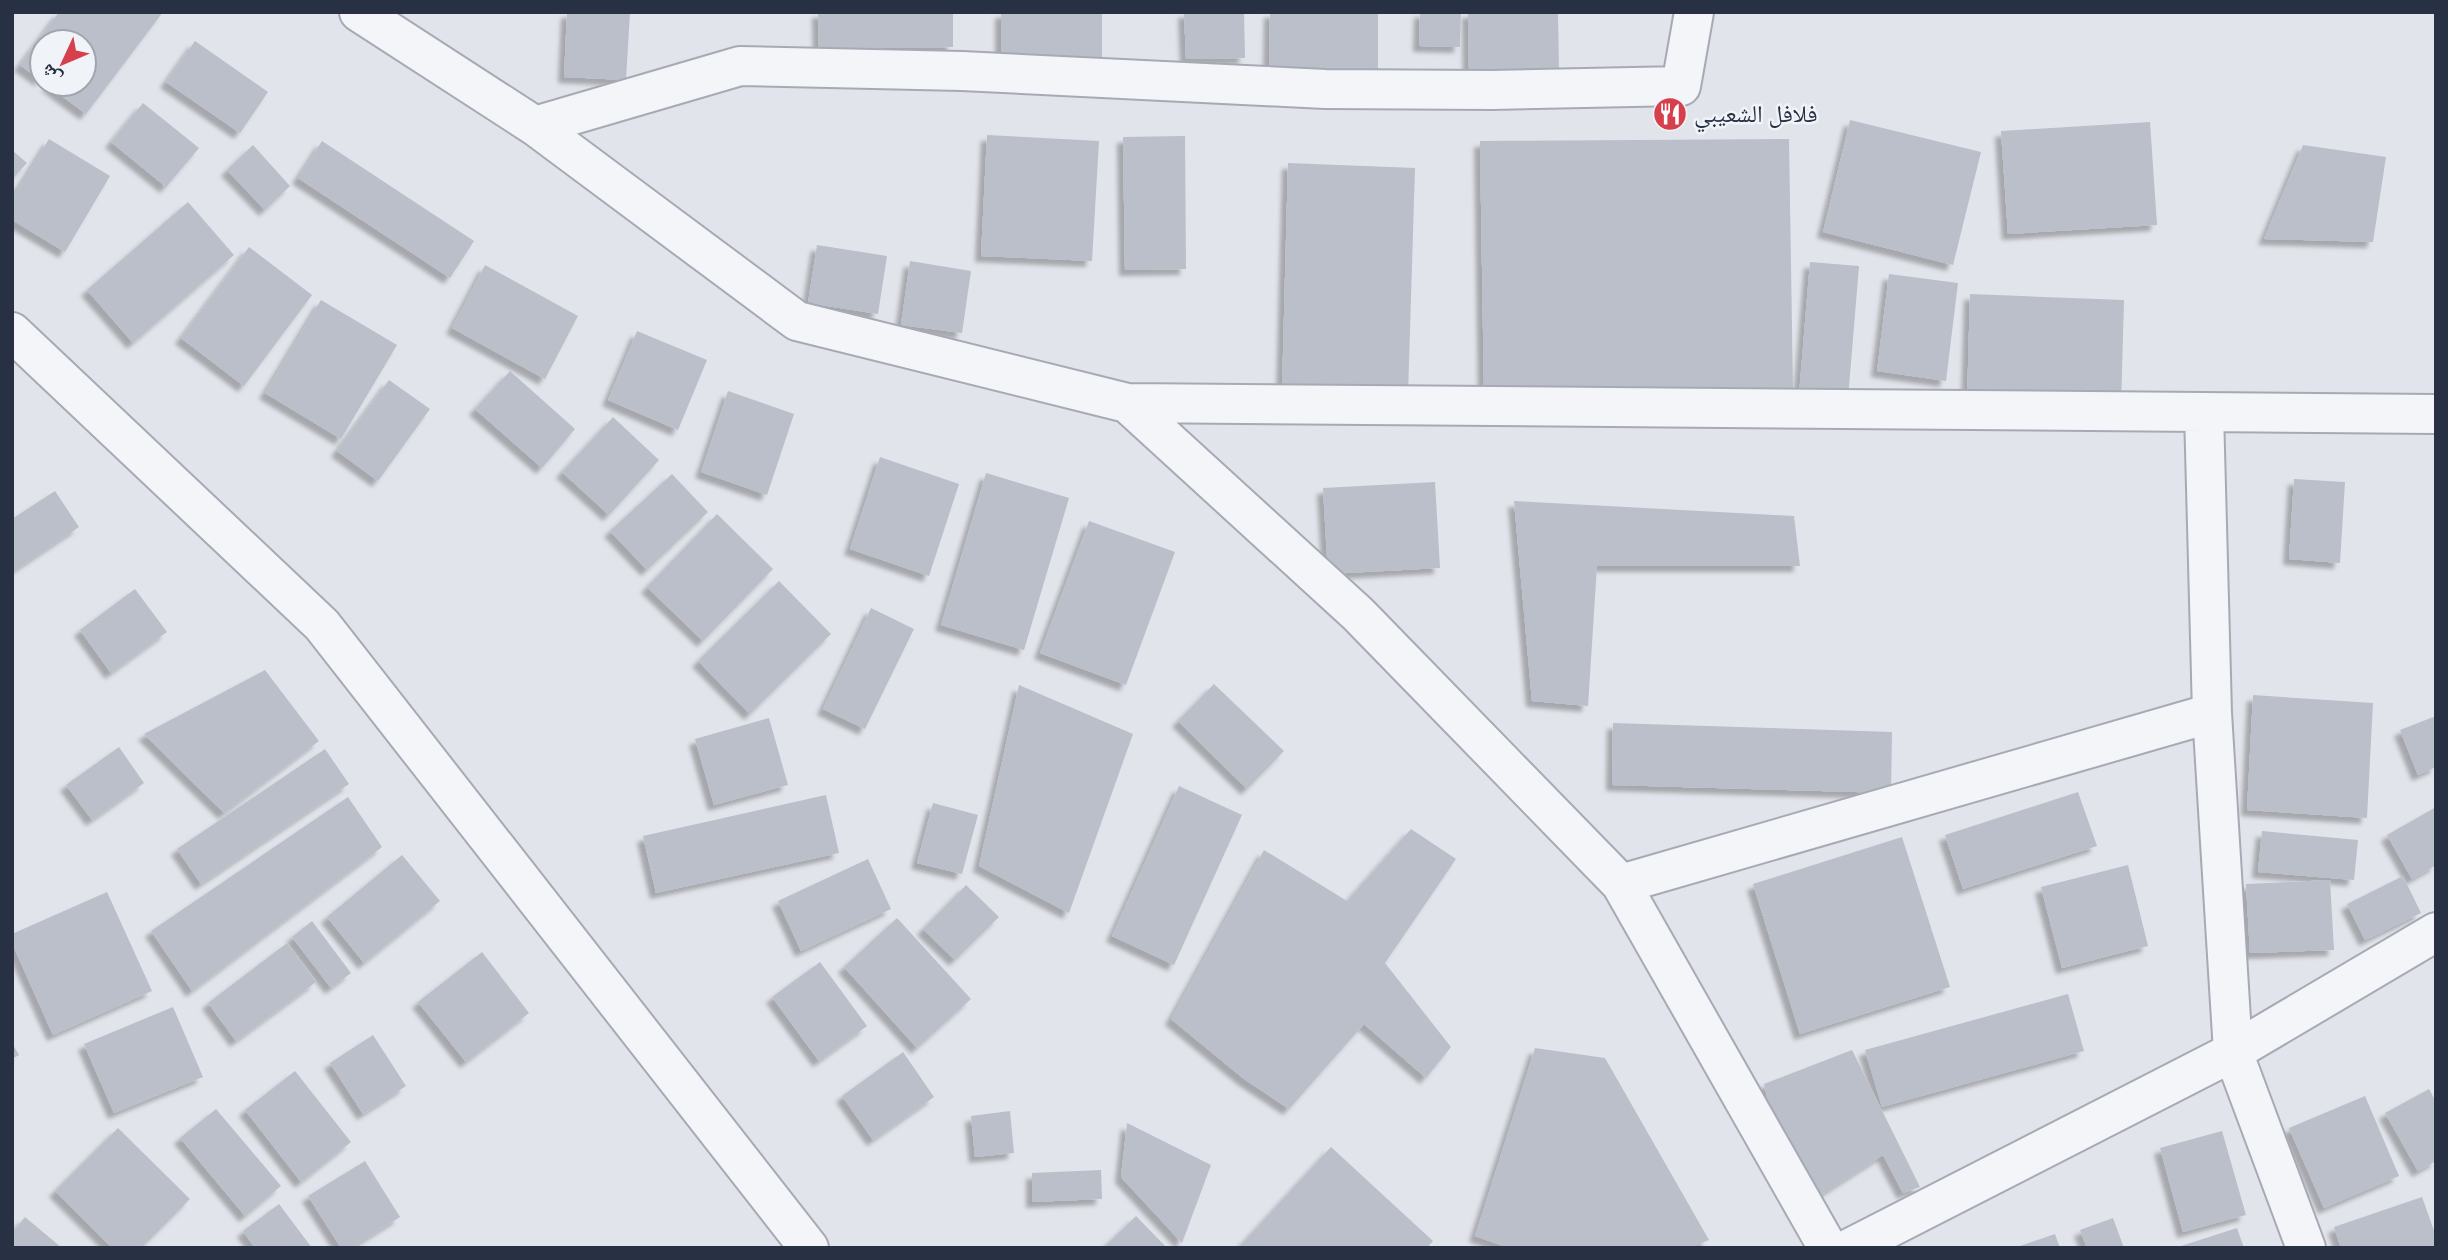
<svg xmlns="http://www.w3.org/2000/svg" width="2448" height="1260" font-family="Karla,'Noto Naskh Arabic',sans-serif">
<style>
.building{fill:#babfca;filter:url(#shadow)}
.lines{fill:none;stroke-linecap:round;stroke-linejoin:round}
.minor-casing{stroke:#a6aab5;stroke-width:42}
.minor{stroke:#f4f5f8;stroke-width:38}
.labels{text-anchor:middle;dominant-baseline:central;stroke-width:5;stroke-linejoin:round;paint-order:stroke}
.poi-label{font-size:24px;fill:#283043;stroke:#f0f3f8;text-anchor:start}
</style>
<defs>
<filter id="shadow"><feDropShadow dx="-6" dy="6" stdDeviation="2" flood-color="#0004"/></filter>
</defs>
<rect width="100%" height="100%" fill="#e1e4ea"/>
<path class="building" d="M59,12h104l-77,102 -40,-30h38v-42h-42v39l-22,-16z
M567,12h63l-4,68 -62,-3z
M818,12h135v35l-134,2z
M1001,12h101v46l-101,-1z
M1184,12h60l1,46 -59,1z
M1270,12h108v62l-109,-3z
M1420,12h41l-1,35 -41,-1z
M1468,12h90l1,59 -90,2z
M195,41l73,51 -28,41 -74,-51z
M143,103l56,45 -33,39 -55,-45z
M1850,120l131,32 -28,113 -130,-33z
M2150,122l7,103 -149,9 -7,-103z
M987,135l112,6 -7,120 -111,-5z
M1185,136l1,133 -61,1 -2,-133z
M49,139l61,37 -45,76 -53,-32v-21z
M1789,139l4,251 -309,3 -4,-252z
M322,141l152,100 -24,37 -152,-100z
M253,145l37,41 -25,24 -38,-40z
M2303,145l83,12 -13,85 -109,-3z
M12,150l15,13 -15,16z
M1288,163l127,5 -7,227 -126,-4z
M188,202l46,53 -101,88 -46,-53z
M817,245l70,11 -9,58 -70,-11z
M249,247l63,48 -68,91 -63,-48z
M910,261l61,10 -9,62 -61,-8z
M1810,262l49,4 -11,133 -49,-4z
M485,265l93,51 -33,63 -93,-51z
M1889,274l69,9 -12,98 -69,-10z
M1970,294l154,6 -3,108 -154,-6z
M321,300l76,45 -56,94 -76,-46z
M637,331l70,29 -29,70 -70,-30z
M510,371l65,58 -33,39 -67,-59z
M389,380l41,29 -52,72 -41,-30z
M728,391l66,23 -27,81 -66,-23z
M613,417l46,43 -50,55 -47,-43z
M880,457l79,27 -30,92 -79,-27z
M986,473l83,25 -45,152 -83,-25z
M672,474l36,38 -61,58 -37,-39z
M2294,479l51,3 -5,81 -51,-4z
M1435,482l5,86 -112,6 -5,-86z
M55,491l24,36 -67,45v-53z
M1514,501l280,15 6,50h-203l-9,140 -56,-5z
M717,514l56,55 -70,72 -56,-54z
M1089,521l86,31 -49,133 -86,-32z
M779,581l52,53 -81,80 -52,-53z
M135,589l32,43 -56,41 -31,-43z
M871,608l43,21 -49,100 -42,-20z
M265,670l54,71 -95,72 -80,-79z
M1214,684l70,67 -37,38 -69,-68z
M1019,685l114,49 -64,179 -90,-47z
M2253,695l120,8 -6,115 -120,-8z
M2436,716v51l-18,8 -18,-45z
M769,718l19,67 -74,20 -19,-66z
M1613,723l279,9 -1,61 -279,-8z
M119,747l25,36 -52,37 -26,-35z
M325,749l24,35 -148,100 -24,-35z
M1179,786l63,29 -68,150 -62,-29z
M2078,792l19,54 -134,43 -18,-54z
M826,795l13,58 -183,40 -13,-57z
M348,797l34,50 -190,144 -41,-60z
M933,803l45,12 -16,59 -45,-11z
M2436,807v58l-24,14 -25,-44z
M1411,829l45,30 -71,104 66,84 -25,31 -62,-54 -75,85 -45,-30 -73,-60 93,-169 83,51z
M2262,831l96,9 -4,40 -96,-8z
M1902,837l48,150 -150,47 -47,-150z
M402,855l38,46 -76,62 -37,-46z
M868,859l23,50 -90,42 -23,-50z
M2128,865l20,81 -86,22 -21,-81z
M2403,876l18,37 -56,27 -18,-36z
M2330,880l4,70 -84,3 -4,-69z
M966,885l33,32 -44,43 -32,-31z
M107,892l45,99 -99,44 -41,-92v-9z
M897,918l74,81 -54,49 -73,-81z
M312,921l39,52 -20,15 -39,-51z
M287,943l29,39 -80,59 -28,-38z
M482,952l47,61 -63,49 -48,-60z
M820,962l47,64 -48,35 -47,-64z
M2068,994l16,57 -202,56 -17,-57z
M173,1007l30,70 -89,36 -30,-69z
M373,1035l33,51 -43,28 -33,-51z
M12,1043l7,12 -7,4z
M1535,1048l70,10 104,182 -20,8h-180l-34,-12z
M1852,1050l68,137 -17,6 -20,-38 -64,41 -39,-43 -16,-69z
M903,1052l31,45 -61,43 -31,-44z
M295,1071l56,71 -50,40 -56,-72z
M2429,1089l7,13v59l-18,10 -33,-58z
M2365,1096l34,80 -75,32 -35,-80z
M216,1109l65,77 -36,30 -65,-78z
M1010,1111l4,42 -39,4 -4,-41z
M1127,1123l84,42 -29,78 -61,-66z
M118,1128l72,71 -49,49h-29l-57,-57z
M2222,1131l24,84 -63,17 -23,-84z
M1331,1147l102,94 -6,7h-189z
M365,1161l35,56 -49,31h-10l-33,-52z
M1101,1170l1,29 -70,3v-29z
M2422,1197l14,39v12h-95l-7,-21z
M279,1204l33,44h-57l-12,-17z
M1136,1216l31,32h-64z
M25,1217l37,31h-50v-15z
M2113,1218l11,30h-37l-7,-18z
M2237,1228l7,20h-66v-1z
M2055,1234l5,14h-43v-1z"/>
<g class="lines">
<g class="minor-casing">
<path id="minor" d="M359,12l176,114 262,195 330,82 231,211 263,270 207,364
M535,126l205,-60 222,5 363,18 167,1 189,-4 13,-74
M12,332l310,293 487,623
M1127,403l1309,11
M2204,412l8,301 21,339 73,196
M1621,884l591,-171
M1850,1248l383,-196 203,-120"/>
</g>
<use href="#minor" class="minor"/>
</g>
<defs>
<g id="restaurant-disc" transform="scale(1.75)"><circle r="9.5" fill="#d63f4c" stroke="#f0f3f8"/><path d="M-5-6h1v4h1v-4h1v4h1v-4h1v5L-1.5 .5V6h-2V.5L-5-1ZM5-6V6H3V1.5H1.5Q1.5-4 5-6Z" fill="#fff"/></g>
</defs>
<g fill-rule="evenodd">
<use href="#restaurant-disc" x="1670" y="114"/>
</g>
<g class="labels">
<g class="poi-label">
<text x="1694" y="114">فلافل الشعيبي</text>
</g>
</g>
<rect width="2448" height="1260" fill="none" stroke="#283043" stroke-width="28"/>
<g transform="translate(63 63) rotate(226)"><circle r="33" fill="#f0f3f8" stroke="#a0a5b0" stroke-width="2"/>
<path d="M0-5L12 26L0 18L-12 26Z" fill="#d63f4c"/>
<text y="-10" font-size="19" font-weight="bold" text-anchor="middle" fill="#283043">ش</text>
</g>
</svg>
